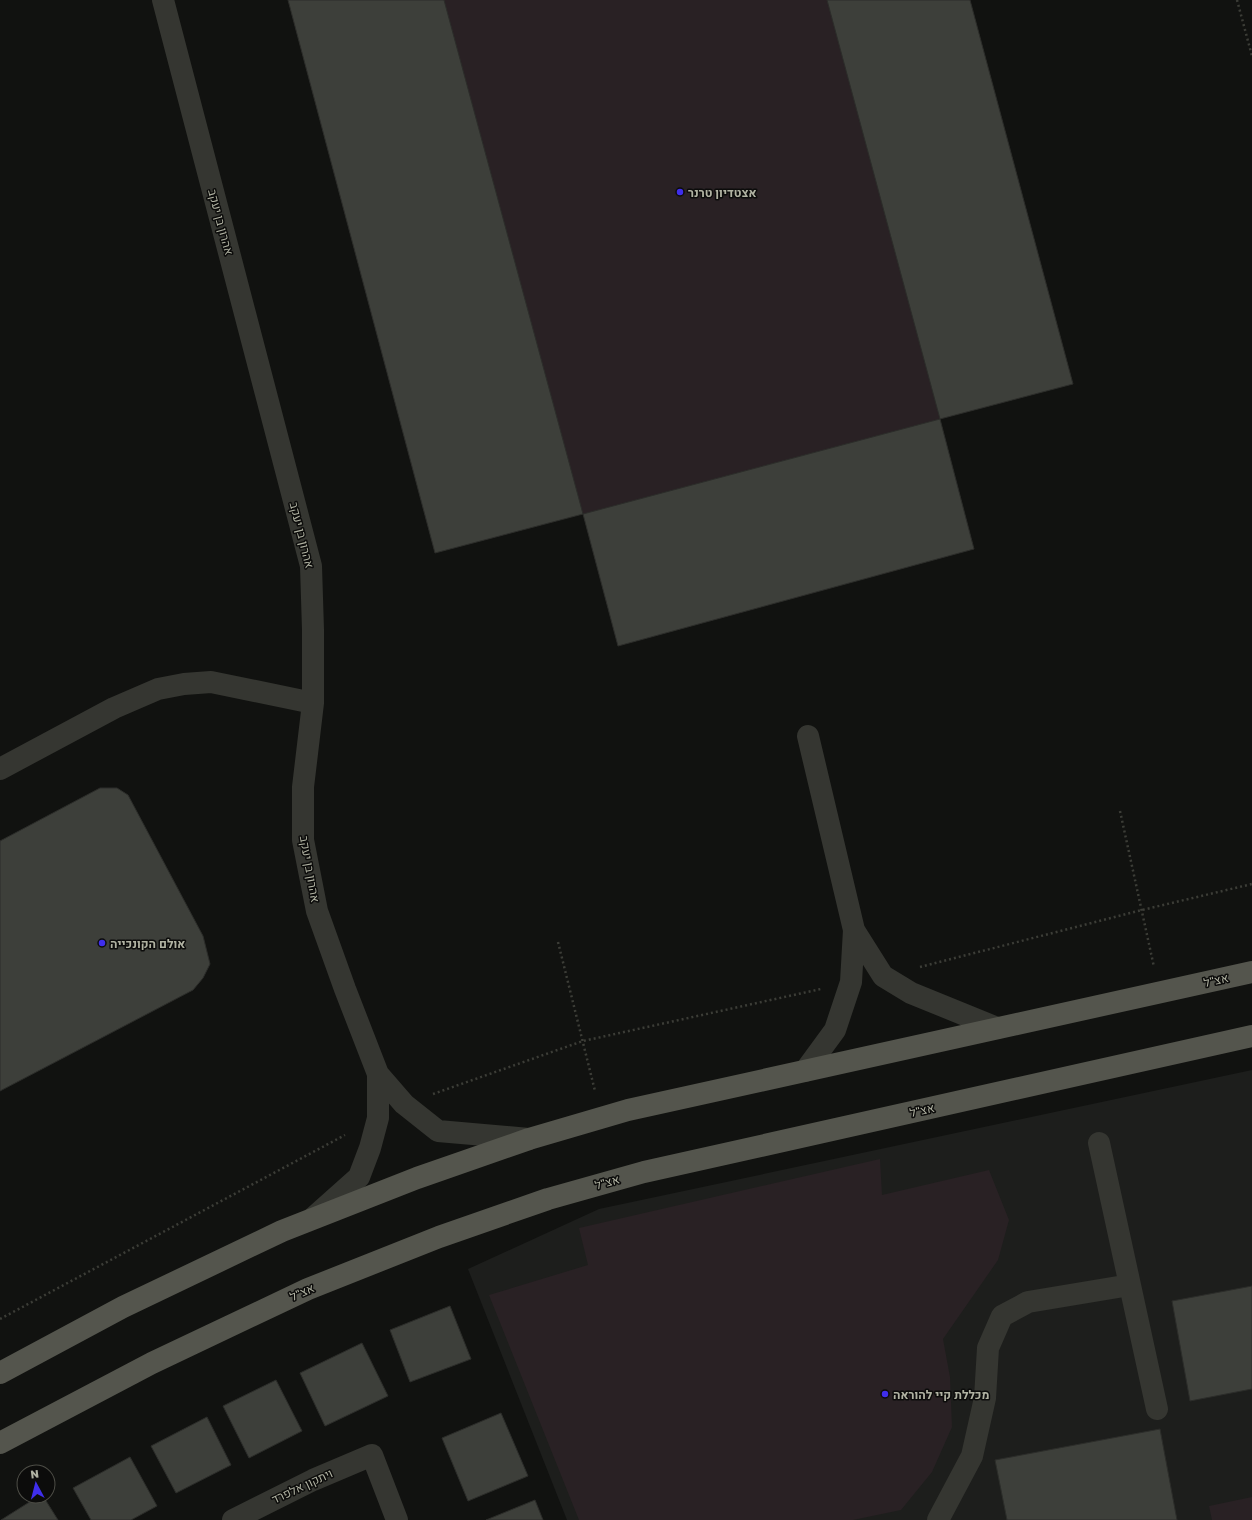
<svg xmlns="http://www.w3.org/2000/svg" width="1252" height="1520" font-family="'Golos Text',Heebo,sans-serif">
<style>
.built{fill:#1d1e1c}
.green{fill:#292124}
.building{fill:#3d3f3a;stroke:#2c2d2a}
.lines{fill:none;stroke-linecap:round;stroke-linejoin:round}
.path{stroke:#3c3d37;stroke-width:2.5;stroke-dasharray:2 3;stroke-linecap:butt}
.minor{stroke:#353631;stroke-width:22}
.major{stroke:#54554d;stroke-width:22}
.poi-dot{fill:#3f2eec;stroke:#0c0c0b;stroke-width:1.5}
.labels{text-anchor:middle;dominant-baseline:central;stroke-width:3;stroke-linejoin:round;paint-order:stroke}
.poi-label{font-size:12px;font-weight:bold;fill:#b0b2a2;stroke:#0c0c0b;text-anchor:start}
.street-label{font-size:12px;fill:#b0b2a2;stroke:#0c0c0b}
</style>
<rect width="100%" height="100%" fill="#111210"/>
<path class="built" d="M1252,1070v450h-685l-99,-251 131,-60z"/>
<path class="green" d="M288,0h682l103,384 -133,35 34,130 -356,97 -35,-132 -148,39z
M880,1159l2,36 107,-25 20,50 -11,40 -55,79 7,38 2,50 -20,45 -31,38 -48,10h-274l-90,-225 99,-30 -9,-37z
M1252,1497v23h-40l-3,-14z"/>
<path class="building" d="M288,0h156l139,514 -148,39z
M827,0h143l103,384 -133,35z
M940,419l34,130 -356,97 -35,-132z
M100,788h17l11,7 75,141 7,28 -7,14 -10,12 -193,101v-250z
M1252,1286v103l-62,12 -18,-100z
M450,1306l21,53 -61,23 -20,-52z
M362,1343l26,53 -63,30 -25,-53z
M276,1380l26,51 -53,27 -26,-52z
M501,1413l27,63 -60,25 -26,-63z
M207,1417l24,48 -55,28 -25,-47z
M1160,1429l17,91h-170l-12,-60z
M130,1457l27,49 -26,14h-40l-18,-32z
M39,1496h4l15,24h-57z
M535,1500l8,20h-57z"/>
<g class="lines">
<path class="path" d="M1237,0l15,56
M1120,811l34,156
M558,942l37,149
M920,967l222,-57 110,-26
M433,1094l150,-53 238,-52
M0,1319l345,-184"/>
<path class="minor" d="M163,0l148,566 2,64v73l-10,84v53l14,71 28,78 33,85 26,30 34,27 91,8
M0,769l114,-61 44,-19 26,-5 27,-2 102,21
M854,930l29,46 28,17 86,35
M805,1071l30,-41 16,-48 3,-52 -46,-194
M1099,1143l58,266
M313,1218l46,-41 11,-29 8,-30v-44
M233,1520l80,-40 59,-25 25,65
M938,1520l34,-64 13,-58 3,-50 14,-32 26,-14 102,-17"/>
<path class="major" d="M0,1373l123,-66 159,-76 135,-53 112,-39 99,-29 624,-138
M0,1443l152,-80 156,-74 131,-52 109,-38 96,-27 608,-136"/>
</g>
<g class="poi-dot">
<circle cx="680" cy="192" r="4"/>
<circle cx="102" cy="943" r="4"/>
<circle cx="885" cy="1394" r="4"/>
</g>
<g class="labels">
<g class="poi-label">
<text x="688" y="192">אצטדיון טרנר</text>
<text x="110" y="943">אולם הקונכייה</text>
<text x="893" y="1394">מכללת קיי להוראה</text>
</g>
<g class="street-label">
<text transform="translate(221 222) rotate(75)">אהרון בן יעקב</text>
<text transform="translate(302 535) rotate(76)">אהרון בן יעקב</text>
<text transform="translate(310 869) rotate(80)">אהרון בן יעקב</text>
<text transform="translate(1216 980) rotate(-13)">אצ"ל</text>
<text transform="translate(922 1110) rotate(-13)">אצ"ל</text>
<text transform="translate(607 1182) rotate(-16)">אצ"ל</text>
<text transform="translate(302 1292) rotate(-24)">אצ"ל</text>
<text transform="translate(302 1486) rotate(-25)">ויתקון אלפרד</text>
</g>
</g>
<g transform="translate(36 1484) rotate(353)"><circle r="19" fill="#0c0c0b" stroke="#4e4e47"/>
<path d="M0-3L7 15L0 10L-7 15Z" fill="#3f2eec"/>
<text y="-6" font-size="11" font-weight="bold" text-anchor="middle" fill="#b0b2a2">N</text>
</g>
</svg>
